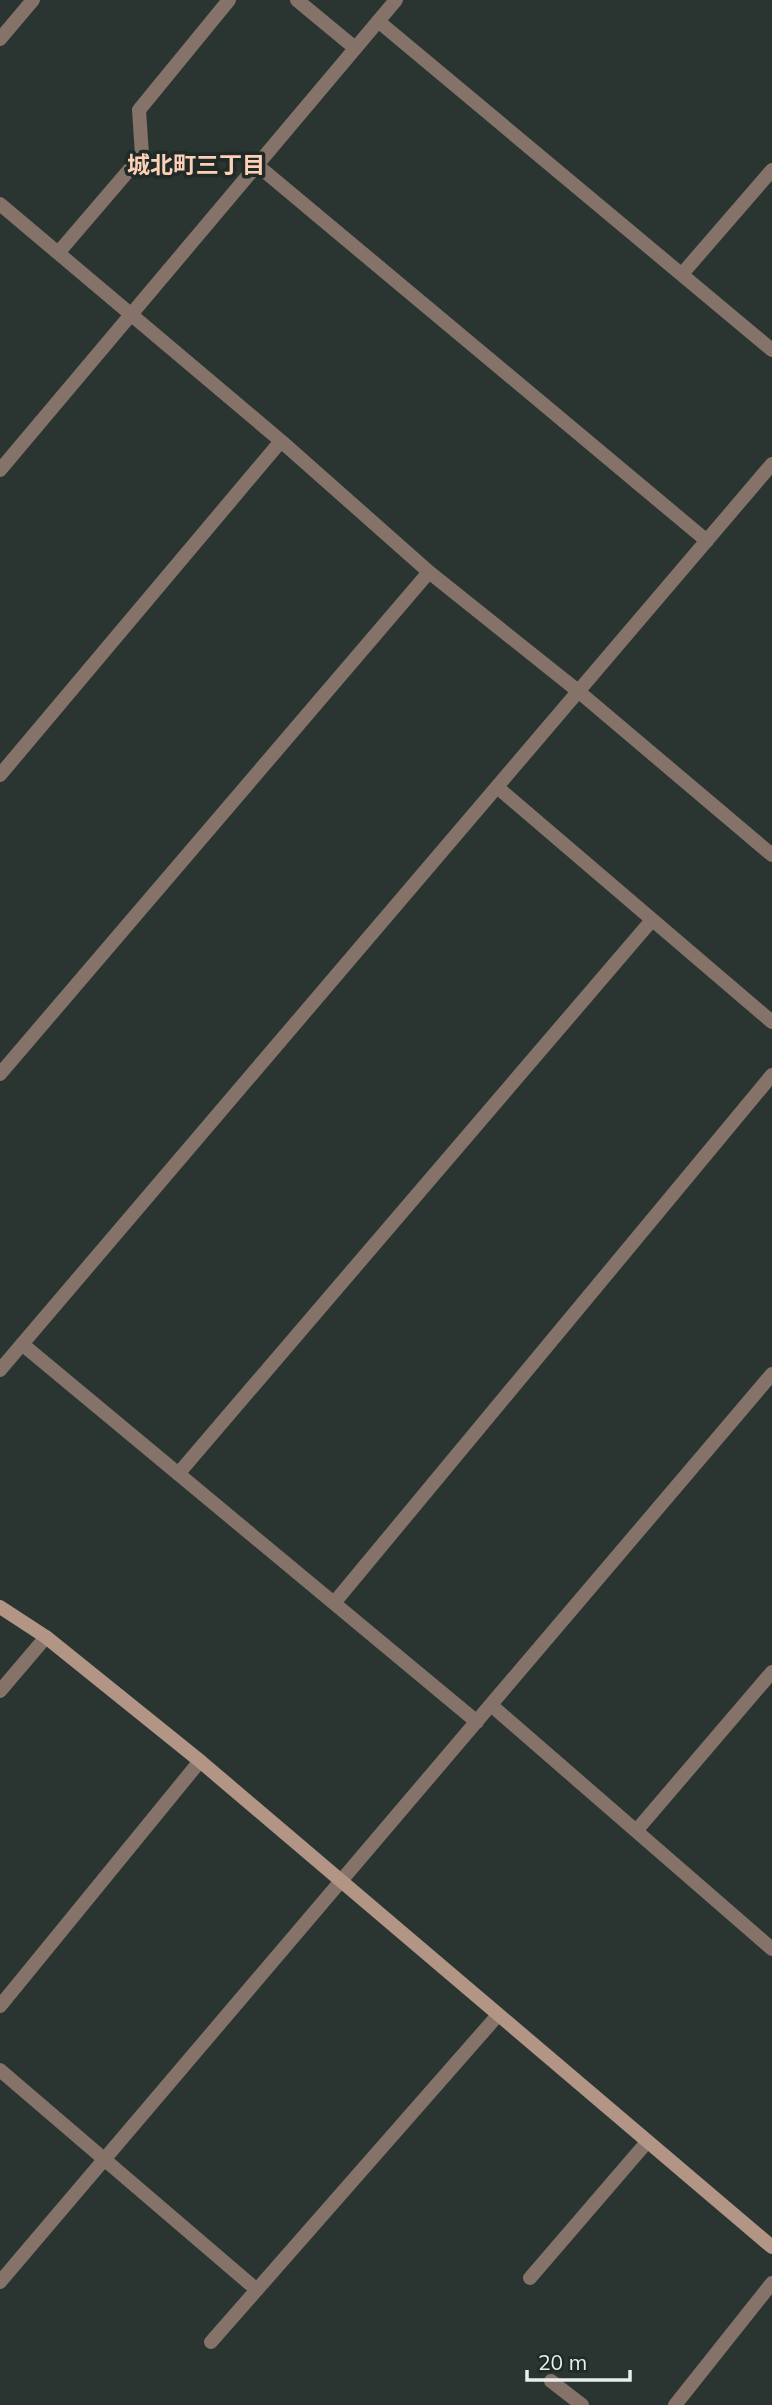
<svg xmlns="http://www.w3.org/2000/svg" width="772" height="2405" font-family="Mulish,'Noto Sans JP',sans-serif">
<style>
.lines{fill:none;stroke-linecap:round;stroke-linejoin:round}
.street{stroke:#857268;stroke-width:14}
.secondary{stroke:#b39585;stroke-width:14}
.labels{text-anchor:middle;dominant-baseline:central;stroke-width:7;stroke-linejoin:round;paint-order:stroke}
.neighbourhood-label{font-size:23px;font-weight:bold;fill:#fdd0b8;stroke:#202b28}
</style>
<rect width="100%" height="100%" fill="#2a3532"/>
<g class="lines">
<path class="street" d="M297,0l58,48
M378,21l394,329
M0,39l33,-39
M257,165l450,376
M0,204l281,237 148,131 149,119 194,164
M58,253l84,-98 -3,-45 90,-110
M682,274l90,-104
M0,470l396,-470
M0,775l281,-334
M497,787l275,235
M0,1074l429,-502
M22,1344l455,378
M0,1370l772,-906
M178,1474l474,-554
M334,1603l438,-528
M0,1691l46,-54
M491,1705l281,244
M636,1831l136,-159
M0,2006l200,-245
M0,2070l257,220
M530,2278l117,-136
M0,2282l772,-908
M211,2342l287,-327
M551,2381l31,24
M675,2405l97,-122"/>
<path class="secondary" d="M0,1607l46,30 154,124 572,486"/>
</g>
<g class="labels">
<g class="neighbourhood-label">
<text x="196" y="164">城北町三丁目</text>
</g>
</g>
<path d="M527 2370v10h103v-10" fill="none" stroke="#e8eeed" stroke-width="3.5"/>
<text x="538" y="2370" font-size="21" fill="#e8eeed" stroke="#202b28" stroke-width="5" paint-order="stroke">20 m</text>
</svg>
